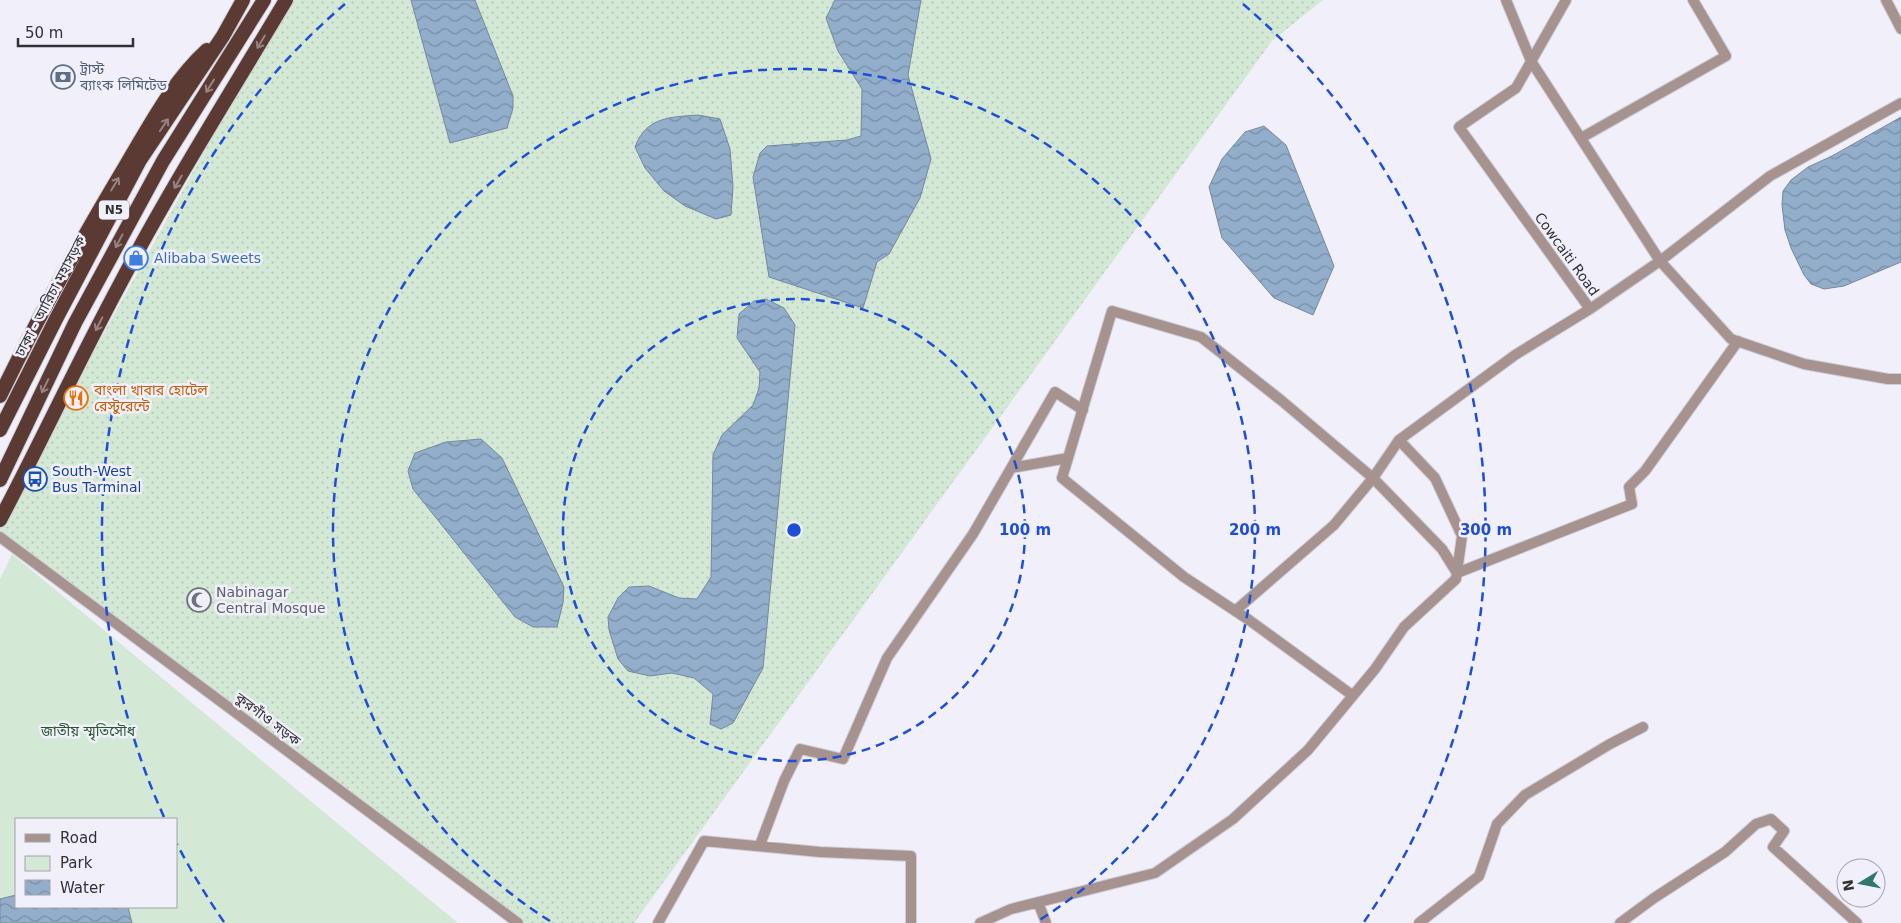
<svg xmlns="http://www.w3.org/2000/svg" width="1901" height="923" font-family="'DejaVu Sans','Noto Sans Bengali',sans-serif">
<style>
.grass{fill:url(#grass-dots)}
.park{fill:#d4e8d6;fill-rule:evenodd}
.water{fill:url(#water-waves);stroke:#75889e}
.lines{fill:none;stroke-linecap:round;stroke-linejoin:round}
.minor-casing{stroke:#ceced6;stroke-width:12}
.tertiary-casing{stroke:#ceced6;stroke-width:12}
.trunk-casing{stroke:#ceced6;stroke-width:16}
.minor{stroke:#a6938f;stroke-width:10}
.tertiary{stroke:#a6938f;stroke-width:10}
.trunk{stroke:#5a3a33;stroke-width:14}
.oneway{stroke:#968383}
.ring{fill:none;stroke:#1d4ed8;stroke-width:2.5;stroke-dasharray:9 6}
.labels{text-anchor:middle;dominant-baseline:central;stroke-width:5;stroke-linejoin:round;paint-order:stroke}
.shield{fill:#f1f0fa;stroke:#6b6a6f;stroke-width:1}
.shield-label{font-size:12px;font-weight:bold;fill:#313134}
.service-label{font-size:14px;fill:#4e5e75;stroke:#f1f0fa;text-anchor:start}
.street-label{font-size:14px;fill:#313134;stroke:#f1f0fa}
.shop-label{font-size:14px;fill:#366cbe;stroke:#f1f0fa;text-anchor:start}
.food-label{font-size:14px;fill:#c56008;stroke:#f1f0fa;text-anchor:start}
.transit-label{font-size:14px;fill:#164399;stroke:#f1f0fa;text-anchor:start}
.worship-label{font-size:14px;fill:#5b616d;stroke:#f1f0fa;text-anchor:start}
.park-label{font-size:14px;fill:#27562f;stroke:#f1f0fa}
.centre{fill:#1d4ed8;stroke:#f1f0fa;stroke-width:2.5}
.ring-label{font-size:15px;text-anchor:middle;font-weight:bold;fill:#1d4ed8;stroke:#f1f0fa;stroke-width:5;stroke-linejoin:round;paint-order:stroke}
</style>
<defs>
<pattern id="grass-dots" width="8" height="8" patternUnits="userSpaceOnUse" patternTransform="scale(1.25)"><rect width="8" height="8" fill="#d4e8d6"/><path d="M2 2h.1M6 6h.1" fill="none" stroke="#b6c7b8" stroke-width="1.8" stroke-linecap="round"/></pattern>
<pattern id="water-waves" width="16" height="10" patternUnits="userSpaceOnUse" patternTransform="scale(1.25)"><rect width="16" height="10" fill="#92aecb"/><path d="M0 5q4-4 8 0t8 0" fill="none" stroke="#788ea6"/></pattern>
</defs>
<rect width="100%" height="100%" fill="#f1f0fa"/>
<path class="grass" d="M288,0h1035l-51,41 -638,882h-116l-518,-386v-16z"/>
<path class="park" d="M12,554l446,369h-458v-344zM16,819h160v88h-160z"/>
<path class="water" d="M411,0h64l38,96v12l-6,20 -57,15z
M835,0h86l-13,75 23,84 -11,39 -31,56 -12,8 -14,46 -94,-31 -16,-100 7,-24 7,-7 80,-6 14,-4 1,-47 -24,-38 -12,-33z
M698,115l22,4 10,30 3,38 -2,28 -15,4 -31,-13 -21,-15 -19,-23 -10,-21c11,-30 35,-30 63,-32z
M1901,117v145l-57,24 -20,3 -13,-5 -7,-9 -13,-27 -6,-18 -3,-25 1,-14 8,-11 17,-13 24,-11z
M1264,126l22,19 48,121 -21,49 -39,-17 -52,-60 -13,-51 13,-28 23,-27z
M766,299l18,9 11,17 -32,343 -30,55 -12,6 -11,-5 3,-30 -19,-16 -22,-5 -22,3 -22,-5 -10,-12 -9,-29 -1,-13 10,-19 11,-11 20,-1 30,12 18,1 14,-22 2,-122 9,-20 31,-30 6,-17 1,-16 -23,-34 2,-24 15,-13z
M481,439l21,19 62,129 -1,16 -6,24h-24l-18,-10 -102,-128 -5,-18 7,-18 31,-11z
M16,895v12h112l4,16h-132v-24z"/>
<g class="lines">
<g class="minor-casing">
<path id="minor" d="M1506,0l25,61 129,200 71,78 73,25 84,15h13
M1886,0l15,29
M1581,138l145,-82 -33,-56
M1590,309l70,-48 110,-85 131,-73
M1011,468l57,-10
M1235,611l99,-86 39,-47 26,-38 116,-85 75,-46 -131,-182 57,-39 50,-88
M1352,695l-103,-75 -65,-43 -122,-99 50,-167 89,26 81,64 91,77 69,71 15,24 175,-69 -3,-17 16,-16 93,-130
M760,845l24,-64 16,-32 43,10 44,-101 86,-124 82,-142 28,18
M1038,902l8,21
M658,923l46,-82 116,11 91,4v67
M980,923l31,-14 144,-36 78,-54 75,-69 67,-81 29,-42 52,-48 6,-43 -27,-58 -36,-38
M1419,923l60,-47 18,-52 28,-29 85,-51 33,-17
M1620,923l34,-25 71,-46 31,-28 15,-5 13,12 -11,16 84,76"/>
</g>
<g class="tertiary-casing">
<path id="tertiary" d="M0,537l518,386"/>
</g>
<g class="trunk-casing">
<path id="trunk" d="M0,396c38,-79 81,-156 126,-231 24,-40 46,-83 81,-115
M0,430l56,-111 84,-159 83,-124 20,-36
M0,480l75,-157 88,-162 101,-161
M0,520c41,-78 78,-158 120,-236 51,-97 110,-190 166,-284"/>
</g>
<use href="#minor" class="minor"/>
<use href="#tertiary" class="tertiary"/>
<use href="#trunk" class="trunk"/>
</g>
<defs><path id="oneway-shaft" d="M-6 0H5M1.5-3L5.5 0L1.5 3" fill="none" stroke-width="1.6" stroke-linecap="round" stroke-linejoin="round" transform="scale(1.25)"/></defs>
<g class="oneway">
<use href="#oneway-shaft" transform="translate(261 42) rotate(121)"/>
<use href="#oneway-shaft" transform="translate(210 86) rotate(122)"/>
<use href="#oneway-shaft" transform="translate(164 125) rotate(-56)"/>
<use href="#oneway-shaft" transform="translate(178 182) rotate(120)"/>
<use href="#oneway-shaft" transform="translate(115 184) rotate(-59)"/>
<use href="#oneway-shaft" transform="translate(119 241) rotate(118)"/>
<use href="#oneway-shaft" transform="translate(99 324) rotate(117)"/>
<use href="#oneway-shaft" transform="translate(45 386) rotate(116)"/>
</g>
<g class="ring">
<circle cx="794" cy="530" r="231"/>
<path d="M550 921A461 461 0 1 1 1038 921"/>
<path d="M224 922A692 692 0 0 1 177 844M164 817A692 692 0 0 1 345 4M1243 4A692 692 0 0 1 1364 922"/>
</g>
<defs>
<g id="bank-ring" transform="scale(1.25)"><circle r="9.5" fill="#f1f0fa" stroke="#5c6f8a" stroke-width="1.5"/><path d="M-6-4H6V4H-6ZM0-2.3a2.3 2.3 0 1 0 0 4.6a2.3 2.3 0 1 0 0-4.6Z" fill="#5c6f8a"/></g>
<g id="shop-ring" transform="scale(1.25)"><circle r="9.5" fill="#f1f0fa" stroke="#3f7fe0" stroke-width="1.5"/><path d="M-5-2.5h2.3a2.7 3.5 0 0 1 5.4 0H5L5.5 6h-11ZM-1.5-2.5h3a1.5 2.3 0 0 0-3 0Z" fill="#3f7fe0"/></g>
<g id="restaurant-ring" transform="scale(1.25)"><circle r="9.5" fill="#f1f0fa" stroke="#e8710a" stroke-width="1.5"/><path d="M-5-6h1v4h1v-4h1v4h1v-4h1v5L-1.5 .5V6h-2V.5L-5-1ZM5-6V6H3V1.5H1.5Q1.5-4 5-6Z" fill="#e8710a"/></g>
<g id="bus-ring" transform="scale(1.25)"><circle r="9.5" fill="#f1f0fa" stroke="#1a4fb4" stroke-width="1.5"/><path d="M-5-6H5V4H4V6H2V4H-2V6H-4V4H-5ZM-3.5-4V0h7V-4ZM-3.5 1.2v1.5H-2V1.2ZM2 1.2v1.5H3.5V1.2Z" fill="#1a4fb4"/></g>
<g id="mosque-ring" transform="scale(1.25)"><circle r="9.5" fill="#f1f0fa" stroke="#6b7280" stroke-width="1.5"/><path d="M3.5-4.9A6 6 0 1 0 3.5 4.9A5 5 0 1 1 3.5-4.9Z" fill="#6b7280"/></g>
</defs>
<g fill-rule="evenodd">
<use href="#bank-ring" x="63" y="77"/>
<use href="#shop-ring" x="136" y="258"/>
<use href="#restaurant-ring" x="76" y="398"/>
<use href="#bus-ring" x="35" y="479"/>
<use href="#mosque-ring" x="199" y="600"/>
</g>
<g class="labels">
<rect class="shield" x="99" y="200.5" width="30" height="19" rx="4"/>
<g class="shield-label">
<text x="114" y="210">N5</text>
</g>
<g class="service-label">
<text x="80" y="69">ট্রাস্ট<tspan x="80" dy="16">ব্যাংক লিমিটেড</tspan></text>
</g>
<g class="street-label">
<text transform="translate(1567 254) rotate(54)">Cowcaiti Road</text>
<text transform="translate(50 296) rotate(-62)">ঢাকা - আরিচা মহাসড়ক</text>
<text transform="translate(268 719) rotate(37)">কুরগাঁও সড়ক</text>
</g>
<g class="shop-label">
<text x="154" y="258">Alibaba Sweets</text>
</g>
<g class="food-label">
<text x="94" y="390">বাংলা খাবার হোটেল<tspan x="94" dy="16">রেস্টুরেন্টে</tspan></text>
</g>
<g class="transit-label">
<text x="52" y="471">South-West<tspan x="52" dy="16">Bus Tarminal</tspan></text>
</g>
<g class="worship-label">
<text x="216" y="592">Nabinagar<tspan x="216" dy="16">Central Mosque</tspan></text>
</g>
<g class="park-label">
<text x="88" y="731">জাতীয় স্মৃতিসৌধ</text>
</g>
</g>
<circle cx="794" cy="530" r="8" class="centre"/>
<g class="ring-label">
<text x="1025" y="535">100 m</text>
<text x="1255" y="535">200 m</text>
<text x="1486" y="535">300 m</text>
</g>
<rect x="15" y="818" width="162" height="90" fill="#f1f0fa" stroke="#a4a4ab"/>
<rect x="25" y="834" width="25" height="8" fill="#a6938f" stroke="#a4a4ab"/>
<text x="60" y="843" font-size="15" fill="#313134">Road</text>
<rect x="25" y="856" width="25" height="15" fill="#d4e8d6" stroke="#a4a4ab"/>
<text x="60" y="868" font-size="15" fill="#313134">Park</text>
<rect x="25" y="880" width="25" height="15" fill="url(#water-waves)" stroke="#a4a4ab"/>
<text x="60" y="893" font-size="15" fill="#313134">Water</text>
<g transform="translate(1861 883) rotate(260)"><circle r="24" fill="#f1f0fa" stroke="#a4a4ab"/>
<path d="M0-4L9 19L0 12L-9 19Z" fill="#307770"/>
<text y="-8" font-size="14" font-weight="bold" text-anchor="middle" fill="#313134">N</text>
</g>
<path d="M18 38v8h115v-8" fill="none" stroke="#313134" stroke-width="2.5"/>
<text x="25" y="38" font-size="15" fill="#313134" stroke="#f1f0fa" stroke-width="4" paint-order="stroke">50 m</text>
</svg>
